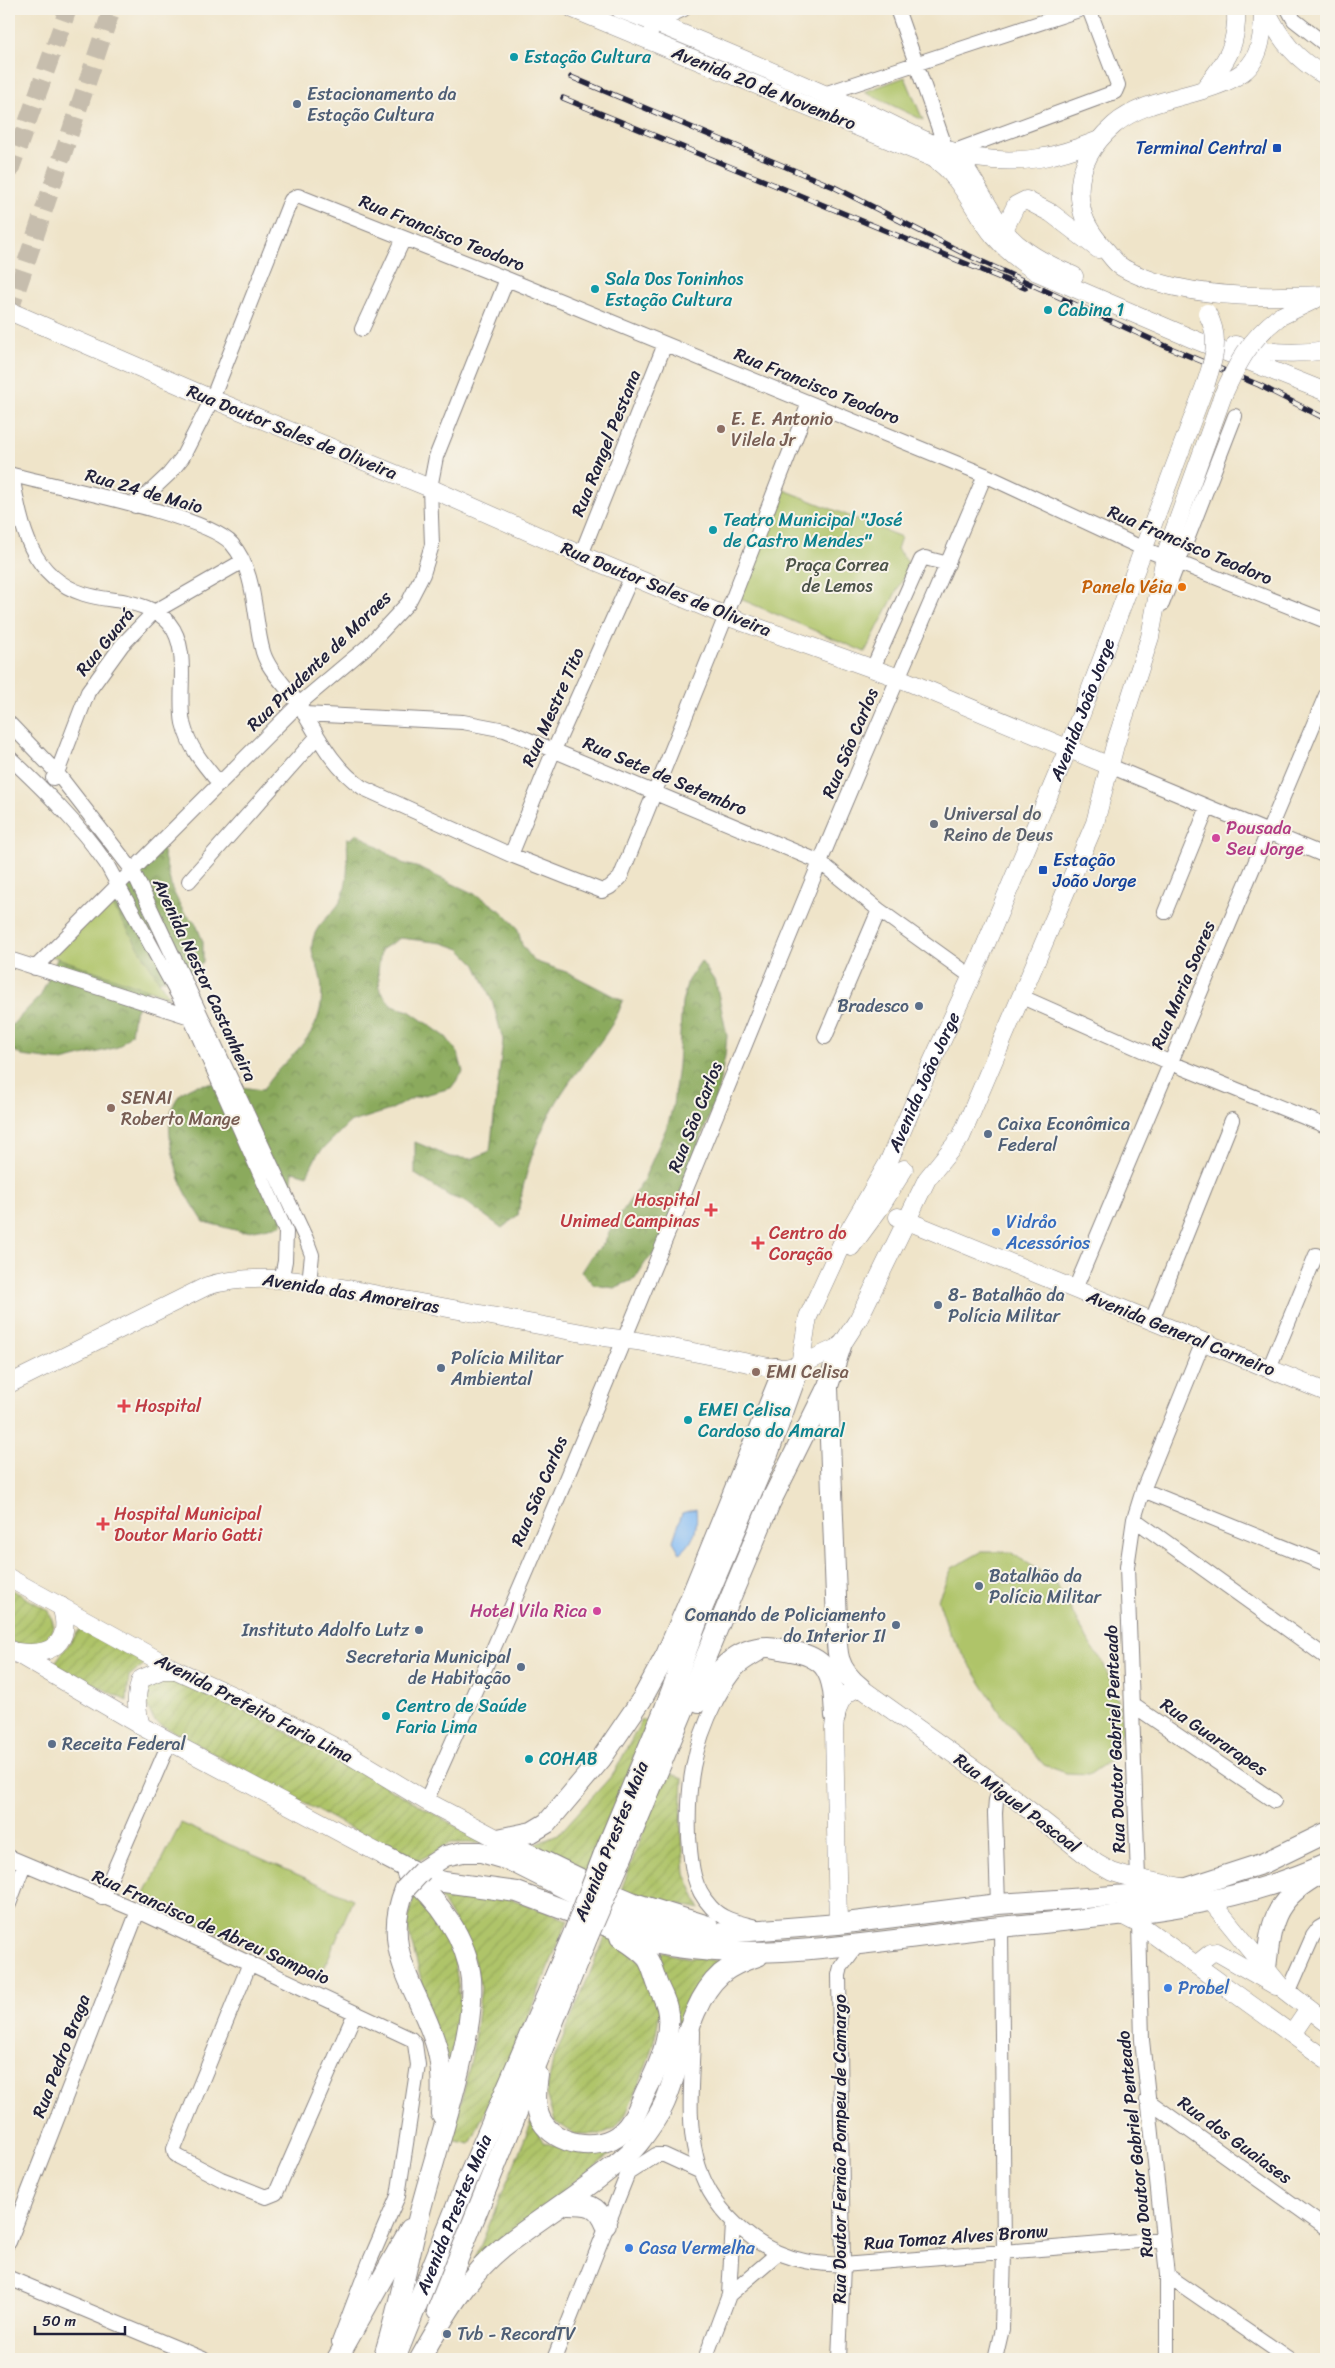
<svg xmlns="http://www.w3.org/2000/svg" width="1335" height="2368" font-family="Sriracha,sans-serif">
<style>
.forest{fill:url(#forest-crowns);stroke:#56664c}
.park{fill:#afc469;stroke:#687352}
.garden{fill:url(#garden-furrows);stroke:#687352}
.water{fill:#84bcf5;stroke:#536f98}
.lines{fill:none;stroke-linecap:round;stroke-linejoin:round}
.major-tunnel{stroke:#c6bdad;stroke-width:18;stroke-dasharray:18 9;stroke-linecap:butt}
.minor-casing{stroke:#888382;stroke-width:16}
.major-casing{stroke:#888382;stroke-width:19}
.highway-casing{stroke:#888382;stroke-width:22}
.minor{stroke:#fff;stroke-width:14}
.major{stroke:#fff;stroke-width:18}
.highway{stroke:#fff;stroke-width:20}
.rail-casing{stroke:#22223b;stroke-width:5.5}
.rail{stroke:#f7f3e8;stroke-width:4;stroke-dasharray:11;stroke-linecap:butt}
.major-bridge-casing{stroke:#888382;stroke-width:19;stroke-linecap:butt}
.highway-bridge-casing{stroke:#888382;stroke-width:22;stroke-linecap:butt}
.major-bridge{stroke:#fff;stroke-width:18}
.highway-bridge{stroke:#fff;stroke-width:20}
.culture-dot{fill:#0f9aa8;stroke:#f7f3e8;stroke-width:2}
.service-dot{fill:#5c6f8a;stroke:#f7f3e8;stroke-width:2}
.transit-dot{fill:#1a4fb4;stroke:#f7f3e8;stroke-width:2}
.education-dot{fill:#8d6e63;stroke:#f7f3e8;stroke-width:2}
.food-dot{fill:#e8710a;stroke:#f7f3e8;stroke-width:2}
.worship-dot{fill:#6b7280;stroke:#f7f3e8;stroke-width:2}
.hotel-dot{fill:#d1479c;stroke:#f7f3e8;stroke-width:2}
.health-dot{fill:#e0444e;stroke:#f7f3e8;stroke-width:2}
.shop-dot{fill:#3f7fe0;stroke:#f7f3e8;stroke-width:2}
.labels{text-anchor:middle;dominant-baseline:central;stroke-width:4;stroke-linejoin:round;paint-order:stroke}
.culture-label{font-size:18px;fill:#0d838f;stroke:#f7f3e8;text-anchor:start}
.street-label{font-size:18px;fill:#22223b;stroke:#f7f3e8}
.service-label{font-size:18px;fill:#4e5e75;stroke:#f7f3e8;text-anchor:start}
.transit-label{font-size:18px;fill:#164399;stroke:#f7f3e8;text-anchor:end}
.education-label{font-size:18px;fill:#785e54;stroke:#f7f3e8;text-anchor:start}
.park-label{font-size:18px;fill:#4c5349;stroke:#f7f3e8}
.food-label{font-size:18px;fill:#c56008;stroke:#f7f3e8;text-anchor:end}
.worship-label{font-size:18px;fill:#5b616d;stroke:#f7f3e8;text-anchor:start}
.hotel-label{font-size:18px;fill:#b23c85;stroke:#f7f3e8;text-anchor:start}
.health-label{font-size:18px;fill:#be3a42;stroke:#f7f3e8;text-anchor:start}
.shop-label{font-size:18px;fill:#366cbe;stroke:#f7f3e8;text-anchor:start}
</style>
<defs>
<pattern id="forest-crowns" width="20" height="18" patternUnits="userSpaceOnUse" patternTransform="scale(1.25)"><rect width="20" height="18" fill="#8baa5d"/><path d="M2 6a3 3 0 1 1 6 0M12 15a3 3 0 1 1 6 0" fill="none" stroke="#718a4e"/></pattern>
<pattern id="garden-furrows" width="10" height="10" patternUnits="userSpaceOnUse" patternTransform="scale(1.25)"><rect width="10" height="10" fill="#afc469"/><path d="M-1 1l2-2M0 10L10 0M9 11l2-2" fill="none" stroke="#96a85c"/></pattern>
</defs>
<rect width="100%" height="100%" fill="#f7f3e8"/>
<filter id="ink" filterUnits="userSpaceOnUse"><feTurbulence type="fractalNoise" baseFrequency=".02" numOctaves="2"/><feDisplacementMap in="SourceGraphic" scale="10" xChannelSelector="R" yChannelSelector="G"/><feConvolveMatrix kernelMatrix="1 2 1 2 8 2 1 2 1" color-interpolation-filters="sRGB"/></filter>
<filter id="wash" filterUnits="userSpaceOnUse"><feTurbulence type="fractalNoise" baseFrequency=".0096" numOctaves="4" result="noise"/><feDisplacementMap in="SourceGraphic" scale="20" xChannelSelector="R" yChannelSelector="G"/><feGaussianBlur stdDeviation="1.12" result="paint"/><feColorMatrix in="noise" values="0 0 0 0 0 0 0 0 0 0 0 0 0 0 0 0 0 1.4 0 .05"/><feComposite in="paint" operator="in"/></filter>
<g filter="url(#wash)">
<rect width="100%" height="100%" fill="#efe4c9"/>
<path class="forest" d="M357,833l45,30 17,5 62,29 20,14 16,16 5,18 12,16 35,12 54,28c-11,32 -38,58 -57,86 -25,37 -42,83 -48,128l-16,13 -36,-26 -17,-6 -34,-22v-32l35,15 21,2 19,-8 13,-111 -10,-37 -17,-38 -16,-16 -17,-6 -43,-5 -19,12 -3,21 2,19 12,16 17,5 37,26 12,16 5,19 -12,16 -38,10 -23,12 -41,13 -32,32 -10,20 -14,-4 -4,38 -8,16 -38,7 -39,-10c-7,-11 -15,-22 -20,-33 -12,-29 -31,-94 14,-104 20,-4 45,3 65,5 15,-27 47,-43 56,-76 3,-11 4,-27 1,-38 -3,-15 -12,-22 -6,-40 4,-13 19,-22 26,-34 9,-18 8,-43 7,-64l4,1z
M161,844l11,45 11,22 13,13 7,18v20l-13,13 -38,7 -18,32 -3,20 -13,13 -56,14 -40,-5 -13,-9 2,-21 30,-31 16,-36 21,-32z
M701,961l15,22 11,53 -2,20 -8,40 -59,154 -13,13 -10,16 -21,9 -20,-3 -13,-13 10,-16 13,-13 8,-16 32,-48 24,-55 5,-19 5,-40 4,-63 6,-22z"/>
<path class="park" d="M905,77l18,43 -59,-28z
M782,489l119,48 -4,12 13,16 -45,87 -127,-54z
M110,901l59,96 -120,-42z
M981,1552h29l27,17 21,18 36,64 8,9 16,40 5,29 -11,30 -22,15 -24,-1 -22,-8 -41,-48 -54,-85 -11,-33 14,-31z
M181,1823l172,76 -33,79 -178,-78z"/>
<path class="garden" d="M9,1588l40,23 5,15 -4,12c-13,8 -28,10 -41,3z
M80,1629l67,33 -18,14 -2,25 -73,-37z
M179,1679c105,49 206,106 306,164h-34l-37,20 -260,-142 -11,-25 14,-14z
M642,1720l7,2 -63,149 -60,-23 32,-13 56,-62z
M666,1772l17,6 -2,47 4,48 15,36 -79,-19z
M435,1889l74,9 59,22 -41,99 -57,125 -18,-4 20,-85 9,-67 -10,-38z
M414,1894l39,53 8,61 -11,59 -17,-42 -26,-100z
M606,1935l37,28 17,48 -4,23 -10,33 -20,47 -11,14 -14,6h-28l-19,-13 -8,-27 7,-33z
M650,1949l28,7 50,6c-25,20 -41,34 -49,66l-12,-44z
M532,2121l11,21 31,10 37,2 -136,105z"/>
<path class="water" d="M696,1509c2,17 -1,33 -16,44l-7,-12 9,-28z"/>
</g>
<g filter="url(#ink)">
<g class="lines">
<path class="major-tunnel" d="M9,173l59,-164
M9,313l103,-304"/>
<g class="minor-casing">
<path id="minor" d="M897,9l49,140
M1288,9l6,11 32,25
M648,40l7,-18 29,-13
M824,94l258,-85
M952,152l163,-60 3,-7 -29,-76
M362,329l42,-91
M9,474c43,12 198,41 223,70 25,29 21,73 31,108 6,20 25,35 36,53 19,31 33,62 64,83l148,67 91,36 8,-4 10,-9 106,-262 83,-213
M12,475c9,50 17,101 72,119 12,4 26,5 38,7 16,3 36,9 47,22 22,27 8,69 14,100 6,25 21,42 37,61
M135,506l34,-32 13,-16 30,-59 76,-192 3,-7 7,-4 209,83 478,196 159,74 182,72
M581,555l84,-211
M1162,604l73,-188
M873,668l48,-108 4,-2 23,6
M304,714l159,8 42,8 315,132 59,48 93,67
M9,723l48,50 76,98 173,368 6,16 -3,28
M9,757c35,33 69,66 97,106l84,154 96,215 -1,29 -4,20
M1110,766l216,90
M53,778l4,-5 31,-81 34,-47 32,-33 89,-51
M511,855l43,-105 78,-174
M189,881l128,-144
M1165,912l43,-105
M9,959l181,58
M35,968l264,-264 70,-59 39,-42 15,-29 9,-29 -2,-57 6,-31 71,-178
M1022,997l149,66 155,63
M825,1037l54,-127
M1075,1289l251,-594
M1152,1320l80,-200
M1269,1369l47,-114
M1143,1490l183,74
M1134,1519l192,138
M1133,1705l141,96
M426,1801c139,-308 263,-622 392,-934 54,-131 112,-261 167,-392
M9,1857l129,54 273,128 4,5 3,21 -20,131 -29,67 -30,79
M1138,1878l-11,-311 7,-48 9,-29 60,-148
M102,1898l68,-157
M9,1904l15,-40
M998,1904l-3,-91 1,-13 5,-12
M1139,1924l3,116 25,235v84
M756,1927c-15,-4 -34,-7 -45,-20 -19,-20 -20,-44 -22,-70 -2,-52 4,-90 27,-136 6,-11 12,-23 21,-32 6,-6 15,-11 22,-15
M250,1963l-76,186 1,5 4,3 42,22 45,18 10,-4 79,-180
M1288,1993l25,-57 6,-8 7,-4
M693,2031c0,41 -7,84 3,125 11,51 58,95 109,105 12,3 26,3 38,4l320,-26
M1147,2100l179,128
M9,2242l129,-331
M1167,2275l122,84
M9,2278l194,81
M729,2295l49,-42
M554,2359l74,-186 28,-18h8l37,17
M705,2359l24,-64 4,-71
M839,2359l4,-94 -4,-290 2,-8 17,-23
M995,2359l7,-30 2,-77 -3,-325"/>
</g>
<g class="major-casing">
<g id="major">
<path d="M573,9l360,149c30,19 39,52 62,79 12,14 26,25 42,35l156,67 133,53"/>
<path d="M620,9c84,32 166,69 248,104 35,16 71,38 109,45 46,7 79,-1 122,-18"/>
<path d="M1263,9c0,21 -1,49 -20,63 -36,26 -94,23 -129,53 -24,21 -39,48 -33,80 2,16 12,31 23,43 5,5 9,12 15,17 9,7 23,12 34,16 57,18 115,16 173,14"/>
<path d="M1266,9c14,31 30,51 60,67"/>
<path d="M1204,89c23,-28 34,-44 32,-80"/>
<path d="M955,153c19,24 30,51 48,76 16,22 46,36 71,47"/>
<path d="M1004,230l12,-25 10,-5 25,13 47,36"/>
<path d="M9,311l203,88 218,89 151,67 145,61 173,62 211,88"/>
<path d="M1279,317l37,-18"/>
<path d="M1235,345c30,8 61,10 91,5"/>
<path d="M898,1217l428,175"/>
<path d="M851,1247l28,-38 25,-40"/>
<path id="s1" d="M800,1365l8,-48 35,-76 45,-78 39,-90 53,-115 88,-209 138,-366"/>
<path d="M9,1384l198,-98c63,-19 139,4 203,15 64,12 129,24 194,36l33,4 132,26 15,1 16,-3 41,-19 18,-28 68,-139 34,-42 134,-314 20,-78 35,-108 15,-81 58,-161"/>
<path d="M9,1578l167,92 86,39 86,45 78,47 72,38"/>
<path d="M9,1649l132,77 245,131"/>
<path d="M17,1652c34,5 56,-9 44,-46"/>
<path d="M141,1726c-5,-18 -6,-30 0,-47l21,-9h14"/>
<path d="M1120,1914l19,10 187,135"/>
<path d="M838,1924l-4,-196c2,-19 6,-37 27,-40l140,100 95,75 16,9 13,4 62,12 24,13 70,86 45,35"/>
<path d="M1196,1965l15,-12 6,-1 59,34"/>
<path d="M1292,2034l17,-25"/>
</g>
</g>
<g class="highway-casing">
<g id="highway">
<path d="M828,1388l9,234c-1,30 -1,47 24,66"/>
<path d="M699,1702c13,-27 36,-55 69,-55 7,0 15,3 23,4 11,2 26,6 34,17 9,13 9,32 10,48"/>
<path d="M498,1839l34,-7 15,-9 54,-64 41,-60 24,-44 22,-51 92,-226 -4,-10"/>
<path d="M498,1839l99,48 37,16 74,23"/>
<path d="M603,1856l62,-148 37,-99 66,-155 32,-89"/>
<path d="M386,1857l36,19 22,6 73,10 132,50c100,23 221,0 323,-12 119,-13 243,-16 354,-66"/>
<path d="M620,1862l150,-359 58,-117 13,-40"/>
<path d="M422,1871l23,-15 18,-4h18l30,9 107,54 28,9 32,7 34,3 126,-10 160,-20 144,-10 45,-6 77,-25 62,-30"/>
<path d="M405,1889c-25,61 12,97 30,153 8,23 7,48 6,72"/>
<path d="M1266,1968c5,-44 7,-66 47,-90"/>
<path d="M538,2075c-2,14 -4,31 3,45 15,26 58,32 80,13 13,-11 18,-27 25,-42 12,-23 27,-57 21,-83 -2,-9 -7,-17 -10,-25 -3,-8 -5,-18 -10,-25 -7,-8 -18,-15 -27,-21"/>
<path d="M565,2204c22,0 32,-1 41,21"/>
<path d="M437,2311l151,-375"/>
<path d="M337,2359l73,-130"/>
<path d="M383,2359c16,-49 25,-101 38,-151 13,-49 29,-97 40,-146 6,-28 12,-54 10,-83 -4,-41 -33,-80 -64,-105"/>
<path id="s2" d="M395,2359l70,-174 109,-253"/>
<path d="M420,2359c23,-41 46,-82 83,-112 32,-25 66,-46 98,-71 14,-11 30,-22 40,-36 9,-12 18,-24 24,-38 17,-39 23,-99 56,-128 11,-9 24,-14 37,-18"/>
</g>
</g>
<use href="#minor" class="minor"/>
<use href="#major" class="major"/>
<use href="#highway" class="highway"/>
<g class="rail-casing">
<path id="rail" d="M571,77l263,110 127,65 209,96 89,37 67,34
M563,98l462,190"/>
</g>
<use href="#rail" class="rail"/>
<g class="major-bridge-casing">
<path id="major-bridge" d="M1206,383c8,-25 15,-45 1,-70
M1223,395c15,-33 27,-56 56,-78"/>
</g>
<g class="highway-bridge-casing">
<path id="highway-bridge" d="M405,1889l17,-18
M574,1932l29,-76
M588,1936l32,-74"/>
</g>
<use href="#major-bridge" class="major-bridge"/>
<use href="#highway-bridge" class="highway-bridge"/>
</g>
</g>
<g class="culture-dot">
<circle cx="514" cy="57" r="5"/>
<circle cx="595" cy="289" r="5"/>
<circle cx="1048" cy="310" r="5"/>
<circle cx="713" cy="530" r="5"/>
<circle cx="688" cy="1420" r="5"/>
<circle cx="386" cy="1716" r="5"/>
<circle cx="529" cy="1759" r="5"/>
</g>
<g class="service-dot">
<circle cx="297" cy="104" r="5"/>
<circle cx="919" cy="1006" r="5"/>
<circle cx="988" cy="1134" r="5"/>
<circle cx="938" cy="1305" r="5"/>
<circle cx="441" cy="1368" r="5"/>
<circle cx="979" cy="1586" r="5"/>
<circle cx="896" cy="1625" r="5"/>
<circle cx="419" cy="1630" r="5"/>
<circle cx="521" cy="1667" r="5"/>
<circle cx="52" cy="1744" r="5"/>
<circle cx="447" cy="2334" r="5"/>
</g>
<g class="transit-dot">
<rect x="1272" y="143" width="10" height="10" rx="2.5"/>
<rect x="1038" y="865" width="10" height="10" rx="2.5"/>
</g>
<g class="education-dot">
<circle cx="721" cy="429" r="5"/>
<circle cx="111" cy="1108" r="5"/>
<circle cx="756" cy="1372" r="5"/>
</g>
<circle class="food-dot" cx="1182" cy="587" r="5"/>
<circle class="worship-dot" cx="934" cy="824" r="5"/>
<g class="hotel-dot">
<circle cx="1216" cy="838" r="5"/>
<circle cx="597" cy="1611" r="5"/>
</g>
<g class="health-dot">
<path d="M708.5 1202.5h5v5h5v5h-5v5h-5v-5h-5v-5h5z"/>
<path d="M755.5 1235.5h5v5h5v5h-5v5h-5v-5h-5v-5h5z"/>
<path d="M121.5 1398.5h5v5h5v5h-5v5h-5v-5h-5v-5h5z"/>
<path d="M100.5 1516.5h5v5h5v5h-5v5h-5v-5h-5v-5h5z"/>
</g>
<g class="shop-dot">
<circle cx="996" cy="1232" r="5"/>
<circle cx="1168" cy="1988" r="5"/>
<circle cx="629" cy="2248" r="5"/>
</g>
<g class="labels">
<g class="culture-label">
<text x="524" y="57">Estação Cultura</text>
<text x="605" y="279">Sala Dos Toninhos<tspan x="605" dy="21">Estação Cultura</tspan></text>
<text x="1058" y="310">Cabina 1</text>
<text x="723" y="520">Teatro Municipal "José<tspan x="723" dy="21">de Castro Mendes"</tspan></text>
<text x="698" y="1410">EMEI Celisa<tspan x="698" dy="21">Cardoso do Amaral</tspan></text>
<text x="396" y="1706">Centro de Saúde<tspan x="396" dy="21">Faria Lima</tspan></text>
<text x="539" y="1759">COHAB</text>
</g>
<g class="street-label">
<text transform="translate(764 88) rotate(22)">Avenida 20 de Novembro</text>
<text transform="translate(442 233) rotate(22)">Rua Francisco Teodoro</text>
<text transform="translate(817 386) rotate(22)">Rua Francisco Teodoro</text>
<text transform="translate(292 432) rotate(22)">Rua Doutor Sales de Oliveira</text>
<text transform="translate(606 443) rotate(-68)">Rua Rangel Pestana</text>
<text transform="translate(144 491) rotate(16)">Rua 24 de Maio</text>
<text transform="translate(1190 545) rotate(23)">Rua Francisco Teodoro</text>
<text transform="translate(666 589) rotate(22)">Rua Doutor Sales de Oliveira</text>
<text transform="translate(105 642) rotate(-51)">Rua Guará</text>
<text transform="translate(319 661) rotate(-44)">Rua Prudente de Moraes</text>
<text transform="translate(553 707) rotate(-66)">Rua Mestre Tito</text>
<text stroke="none"><textPath href="#s1" startOffset="716">Avenida João Jorge</textPath></text>
<text transform="translate(850 743) rotate(-67)">Rua São Carlos</text>
<text transform="translate(665 776) rotate(23)">Rua Sete de Setembro</text>
<text transform="translate(205 980) rotate(65)">Avenida Nestor Castanheira</text>
<text transform="translate(1183 985) rotate(-67)">Rua Maria Soares</text>
<text stroke="none"><textPath href="#s1" startOffset="311">Avenida João Jorge</textPath></text>
<text transform="translate(695 1117) rotate(-68)">Rua São Carlos</text>
<text transform="translate(351 1293) rotate(9)">Avenida das Amoreiras</text>
<text transform="translate(1181 1333) rotate(22)">Avenida General Carneiro</text>
<text transform="translate(539 1491) rotate(-67)">Rua São Carlos</text>
<text transform="translate(254 1708) rotate(27)">Avenida Prefeito Faria Lima</text>
<text transform="translate(1214 1737) rotate(34)">Rua Guararapes</text>
<text transform="translate(1115 1739) rotate(-92)">Rua Doutor Gabriel Penteado</text>
<text transform="translate(1017 1803) rotate(37)">Rua Miguel Pascoal</text>
<text transform="translate(611 1841) rotate(-68)">Avenida Prestes Maia</text>
<text transform="translate(211 1927) rotate(24)">Rua Francisco de Abreu Sampaio</text>
<text transform="translate(61 2056) rotate(-69)">Rua Pedro Braga</text>
<text transform="translate(1235 2140) rotate(36)">Rua dos Guaiases</text>
<text transform="translate(1135 2144) rotate(-96)">Rua Doutor Gabriel Penteado</text>
<text transform="translate(840 2149) rotate(-90)">Rua Doutor Fernão Pompeu de Camargo</text>
<text stroke="none"><textPath href="#s2" startOffset="156">Avenida Prestes Maia</textPath></text>
<text transform="translate(956 2237) rotate(-4)">Rua Tomaz Alves Bronw</text>
</g>
<g class="service-label">
<text x="307" y="94">Estacionamento da<tspan x="307" dy="21">Estação Cultura</tspan></text>
<text x="909" y="1006" text-anchor="end">Bradesco</text>
<text x="998" y="1124">Caixa Econômica<tspan x="998" dy="21">Federal</tspan></text>
<text x="948" y="1295">8- Batalhão da<tspan x="948" dy="21">Polícia Militar</tspan></text>
<text x="451" y="1358">Polícia Militar<tspan x="451" dy="21">Ambiental</tspan></text>
<text x="989" y="1576">Batalhão da<tspan x="989" dy="21">Polícia Militar</tspan></text>
<text x="886" y="1615" text-anchor="end">Comando de Policiamento<tspan x="886" dy="21">do Interior II</tspan></text>
<text x="409" y="1630" text-anchor="end">Instituto Adolfo Lutz</text>
<text x="511" y="1657" text-anchor="end">Secretaria Municipal<tspan x="511" dy="21">de Habitação</tspan></text>
<text x="62" y="1744">Receita Federal</text>
<text x="457" y="2334">Tvb - RecordTV</text>
</g>
<g class="transit-label">
<text x="1267" y="148">Terminal Central</text>
<text x="1053" y="860" text-anchor="start">Estação<tspan x="1053" dy="21">João Jorge</tspan></text>
</g>
<g class="education-label">
<text x="731" y="419">E. E. Antonio<tspan x="731" dy="21">Vilela Jr</tspan></text>
<text x="121" y="1098">SENAI<tspan x="121" dy="21">Roberto Mange</tspan></text>
<text x="766" y="1372">EMI Celisa</text>
</g>
<g class="park-label">
<text x="837" y="565">Praça Correa<tspan x="837" dy="21">de Lemos</tspan></text>
</g>
<g class="food-label">
<text x="1172" y="587">Panela Véia</text>
</g>
<g class="worship-label">
<text x="944" y="814">Universal do<tspan x="944" dy="21">Reino de Deus</tspan></text>
</g>
<g class="hotel-label">
<text x="1226" y="828">Pousada<tspan x="1226" dy="21">Seu Jorge</tspan></text>
<text x="587" y="1611" text-anchor="end">Hotel Vila Rica</text>
</g>
<g class="health-label">
<text x="700" y="1200" text-anchor="end">Hospital<tspan x="700" dy="21">Unimed Campinas</tspan></text>
<text x="769" y="1233">Centro do<tspan x="769" dy="21">Coração</tspan></text>
<text x="135" y="1406">Hospital</text>
<text x="114" y="1514">Hospital Municipal<tspan x="114" dy="21">Doutor Mario Gatti</tspan></text>
</g>
<g class="shop-label">
<text x="1006" y="1222">Vidråo<tspan x="1006" dy="21">Acessórios</tspan></text>
<text x="1178" y="1988">Probel</text>
<text x="639" y="2248">Casa Vermelha</text>
</g>
</g>
<rect width="1335" height="2368" fill="none" stroke="#f7f3e8" stroke-width="30"/>
<path d="M35 2326v8h90v-8" fill="none" stroke="#22223b" stroke-width="2.5"/>
<text x="42" y="2326" font-size="15" fill="#22223b" stroke="#f7f3e8" stroke-width="4" paint-order="stroke">50 m</text>
</svg>
